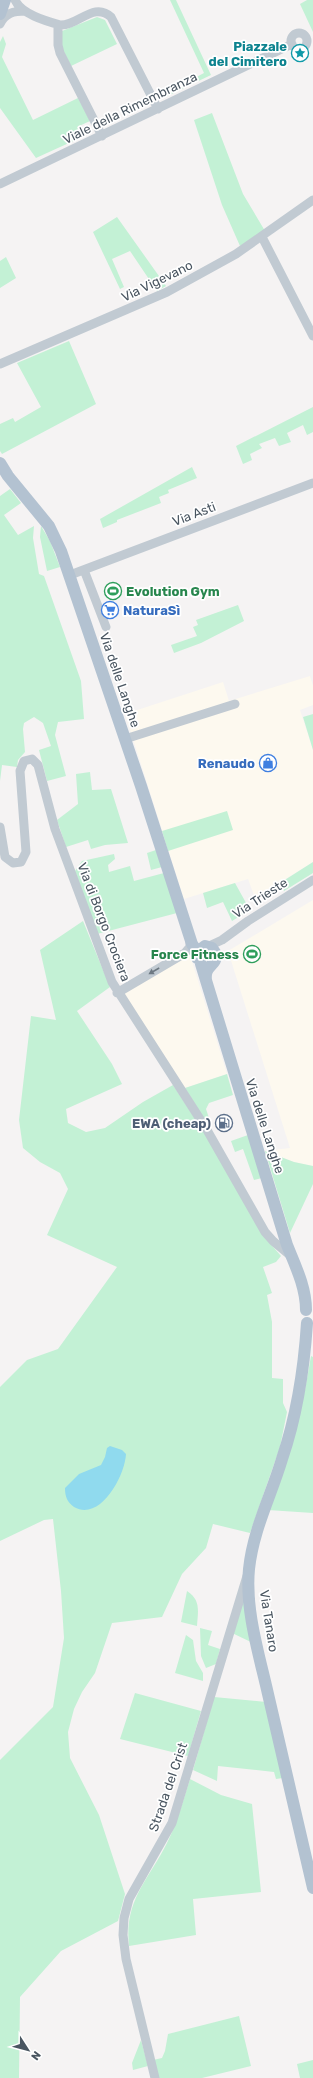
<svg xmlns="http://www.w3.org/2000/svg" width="313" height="2078" font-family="Rubik,sans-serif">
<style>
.commercial{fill:#fdf9ef}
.green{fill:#c3f1d5}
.water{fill:#90daee}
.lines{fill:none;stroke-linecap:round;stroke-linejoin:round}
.minor{stroke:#c1cad2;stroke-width:9}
.major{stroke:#b3c2d1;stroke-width:12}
.oneway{fill:#6e7983}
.labels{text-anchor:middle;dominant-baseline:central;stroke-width:3.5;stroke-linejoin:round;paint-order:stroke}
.culture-label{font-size:13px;font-weight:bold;fill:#0d838f;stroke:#fff;text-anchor:end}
.street-label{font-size:13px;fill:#4a5661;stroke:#fff}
.leisure-label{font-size:13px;font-weight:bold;fill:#27864d;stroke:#fff;text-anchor:start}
.shop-label{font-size:13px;font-weight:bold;fill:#366cbe;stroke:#fff;text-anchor:start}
.service-label{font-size:13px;font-weight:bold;fill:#4e5e75;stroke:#fff;text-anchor:end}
</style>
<rect width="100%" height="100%" fill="#f5f3f3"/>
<path class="commercial" d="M310,676l3,10v19l-13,5 13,40v112l-58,36 -7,-19 -64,20 -59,-185 98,-32 6,19z
M313,900v266l-19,-4 -29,-11 25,-3 -62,-197z
M190,955l37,119 -42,14 -62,-94z"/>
<path class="green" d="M170,0h6l35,75 -52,25 -1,-3 46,-24z
M307,0h6v32l-13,-28z
M97,17l8,3 12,24 -46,22 -9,-18v-17z
M3,36l3,8 -4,13 31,63 45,-22 12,23 -13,6 5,10 -46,21 -36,-50v-66z
M212,113l31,81 22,37 -25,15 -18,-41 -28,-85z
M117,217l49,69 -9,5 -27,-40 -18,8 12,28 -4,2 -27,-57z
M6,257l10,21 -16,10v-27z
M69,341l27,63 -94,50 -2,-3v-27l13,-6 2,4 26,-15 -24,-44z
M313,407v25l-6,3 -4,-10 -16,8 4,9 -12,4 -4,-8 -16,6 3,4 -12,6 2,6 -9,4 -7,-18z
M192,467l5,11 -29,12 1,3 -10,4 2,6 -44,17v2l-14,6 -3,-9z
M10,489l11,14 -17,12 14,20 16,-9 -1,12 6,36 5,2 37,105 3,38 -26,3 -3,13 11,41 -19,5 -8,-31 12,-4 -8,-23 -9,-6 -10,6 -1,6 2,23 -7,8 -1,7 -15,-2 -2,16v-285z
M41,526l9,15 10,26 -13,4 -7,-34z
M238,605l6,16 -43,22 -27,10 -3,-8 26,-9 -4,-9 5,-2 -2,-5z
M313,714v36l-10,-33z
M90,772l2,18 19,-1 17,54 -23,2 -14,4 -3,-9 -22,7 -9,-27 21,-16 -2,-30z
M227,811l6,19 -65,21 -6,-20z
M156,850l6,17 -11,3 -4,-17z
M114,854l1,5 -7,6 1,7 21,-6 4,15 30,-8 13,40 -80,21 -22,-63 7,-10z
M313,862v11l-29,18 -4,-8z
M235,883l15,27 -18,11 -9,-19 -16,6 -4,-15z
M83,921l27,66 -33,24 35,53 10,20 -56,25 2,14 18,9 19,-4 38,-26 30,-17 32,49 63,107 13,15 -5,6 -13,5 9,26 -5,2 5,27v56l11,1v24l4,9 -7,35 -30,86 -37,-9 -7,24 -24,26 -20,43 -50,6 -17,50 -13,19 -8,17 -6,23 2,26 29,57 26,79 -7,27 -57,30 -41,46 -1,81h-19v-318l53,-53 11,-69 -3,-47 -8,-72 -9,1 -44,21v-154l27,-27 31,-11 59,-82 -70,-32 21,-46 -8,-16 -20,-11 -17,-14 -4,-28 12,-104 25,4 -16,-70z
M227,1074l6,21 -24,8 -3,6 3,9 -4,2 -20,-32z
M248,1135l14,43 -8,2 -11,-31 -8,3 -4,-11z
M265,1151l29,11 19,4v18l-23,49z
M311,1356l2,1v156l-45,-3 37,-120z
M245,1588l8,55 -21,-10z
M187,1591c14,9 11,20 10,35l-16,-4z
M200,1628l12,3 -4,14 12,4 -4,15 -10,4 -5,-12z
M186,1635l7,5 3,21 7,12v8l-28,-8z
M135,1693l66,18 -13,45 -68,-17z
M214,1697l52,5 17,76 -7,1 -2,-7 -56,-6 -1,15 -24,-11z
M190,1779l31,16 31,9 9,88 -68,7 3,36 -67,11c-5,-46 19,-65 38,-103 10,-20 16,-42 23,-64z
M239,2016l12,50 -49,12h-44l-5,-18 9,-2 3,-7 3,-17z
M141,2040l7,26 -15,4 -1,-7z
M313,2060v18h-13l-3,-14z"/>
<path class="water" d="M110,1446l12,4 4,4c-1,22 -26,68 -52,53 -7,-5 -9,-11 -9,-19l14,-14 22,-9 4,-8 2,-9z"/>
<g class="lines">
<path class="minor" d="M15,0c6,14 31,21 45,25 18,1 34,-24 51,-8l47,92
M0,24c5,-11 14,-13 25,-13
M58,25v20l2,8 42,83
M291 41a8 8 0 1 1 16 0a8 8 0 1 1-16 0Z
M0,184l292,-140
M262,237l51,99
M0,364l167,-72 69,-38 77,-54
M84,570l22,57
M70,575l243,-92
M125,739l110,-35
M0,827l5,30 8,6 8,-1 5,-10 -6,-81 4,-10 8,-2 6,6 17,64 57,153 95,148 58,102 8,9 18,15
M209,946l13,-6 26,-19 65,-41
M117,993l68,-40 5,-6v-8
M155,2078l-29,-119 -3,-24 1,-17 5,-19 43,-76 75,-247"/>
<path class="major" d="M0,14l5,-14
M0,463l8,13 41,50 12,25 80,235 51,158 5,8
M197,958v-6l8,-6 7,2 4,6c1,12 -12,11 -10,26
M201,964l86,281c8,20 19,42 19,65
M307,1323c-3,46 -10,92 -25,136 -11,37 -29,71 -33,110 -4,41 10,85 19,125 15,65 30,129 45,194"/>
</g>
<defs><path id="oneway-solid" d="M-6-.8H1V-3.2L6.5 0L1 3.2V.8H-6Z"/></defs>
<use class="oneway" href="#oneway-solid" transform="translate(154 971) rotate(150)"/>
<defs>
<g id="sight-ring" transform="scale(0.9)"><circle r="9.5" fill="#fff" stroke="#0f9aa8" stroke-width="1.5"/><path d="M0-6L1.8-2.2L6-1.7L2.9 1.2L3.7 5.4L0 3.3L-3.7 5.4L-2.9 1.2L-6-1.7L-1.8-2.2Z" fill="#0f9aa8"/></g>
<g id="stadium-ring" transform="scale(0.9)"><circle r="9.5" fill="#fff" stroke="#2e9e5b" stroke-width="1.5"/><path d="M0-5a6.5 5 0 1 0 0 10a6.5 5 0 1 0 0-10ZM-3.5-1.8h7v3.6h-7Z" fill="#2e9e5b"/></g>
<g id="supermarket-ring" transform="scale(0.9)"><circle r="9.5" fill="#fff" stroke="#3f7fe0" stroke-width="1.5"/><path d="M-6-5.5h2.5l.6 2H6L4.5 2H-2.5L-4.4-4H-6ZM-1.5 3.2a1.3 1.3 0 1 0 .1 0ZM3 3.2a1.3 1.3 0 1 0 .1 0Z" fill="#3f7fe0"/></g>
<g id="shop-ring" transform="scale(0.9)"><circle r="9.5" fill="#fff" stroke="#3f7fe0" stroke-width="1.5"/><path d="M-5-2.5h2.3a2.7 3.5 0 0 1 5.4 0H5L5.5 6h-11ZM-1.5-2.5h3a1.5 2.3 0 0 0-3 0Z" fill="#3f7fe0"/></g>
<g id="fuel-ring" transform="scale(0.9)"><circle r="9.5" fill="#fff" stroke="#5c6f8a" stroke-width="1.5"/><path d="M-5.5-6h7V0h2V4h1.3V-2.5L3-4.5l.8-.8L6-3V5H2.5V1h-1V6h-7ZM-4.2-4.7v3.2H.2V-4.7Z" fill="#5c6f8a"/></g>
</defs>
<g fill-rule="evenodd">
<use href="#sight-ring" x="300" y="53"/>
<use href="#stadium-ring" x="113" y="591"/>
<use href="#supermarket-ring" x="110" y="610"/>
<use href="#shop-ring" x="268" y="763"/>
<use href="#stadium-ring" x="252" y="954"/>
<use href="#fuel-ring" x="224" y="1123"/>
</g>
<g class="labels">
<g class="culture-label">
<text x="287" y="46">Piazzale<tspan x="287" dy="15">del Cimitero</tspan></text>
</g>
<g class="street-label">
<text transform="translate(130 108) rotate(-26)">Viale della Rimembranza</text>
<text transform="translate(157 281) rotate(-26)">Via Vigevano</text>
<text transform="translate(194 514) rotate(-21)">Via Asti</text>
<text transform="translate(120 680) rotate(71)">Via delle Langhe</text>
<text transform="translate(260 898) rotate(-33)">Via Trieste</text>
<text transform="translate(104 922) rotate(69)">Via di Borgo Crociera</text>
<text transform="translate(265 1126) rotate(72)">Via delle Langhe</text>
<text transform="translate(269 1621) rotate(81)">Via Tanaro</text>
<text transform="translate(168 1787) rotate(-71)">Strada del Crist</text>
</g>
<g class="leisure-label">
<text x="126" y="591">Evolution Gym</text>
<text x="239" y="954" text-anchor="end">Force Fitness</text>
</g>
<g class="shop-label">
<text x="123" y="610">NaturaSì</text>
<text x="255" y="763" text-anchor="end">Renaudo</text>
</g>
<g class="service-label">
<text x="211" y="1123">EWA (cheap)</text>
</g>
</g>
<g transform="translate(28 2050) rotate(126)" stroke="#ffffff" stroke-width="3" paint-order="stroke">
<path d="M0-3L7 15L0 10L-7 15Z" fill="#4a5661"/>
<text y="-6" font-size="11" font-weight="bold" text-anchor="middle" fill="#4a5661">N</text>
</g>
</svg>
